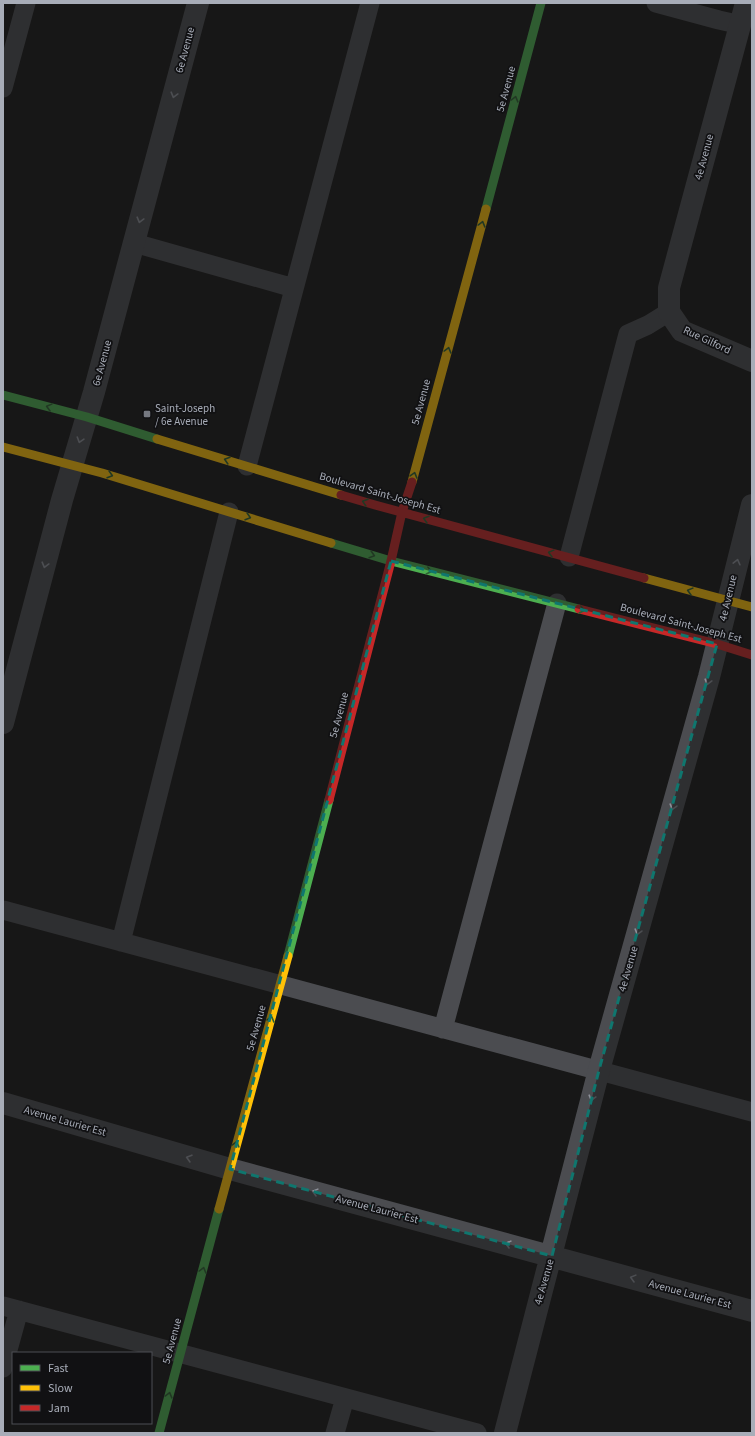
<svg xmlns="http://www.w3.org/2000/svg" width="755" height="1436" font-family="'Source Sans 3',sans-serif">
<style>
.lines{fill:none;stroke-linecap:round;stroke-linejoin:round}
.lane{stroke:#4b4c50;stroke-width:19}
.street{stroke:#4b4c50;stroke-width:22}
.fast{stroke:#4caf50;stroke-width:9}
.slow{stroke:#ffc107;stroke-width:9}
.jam{stroke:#c62828;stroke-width:9}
.oneway{stroke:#8c9099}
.oneway2{stroke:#2e6032}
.marked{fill:none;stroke:#0f766e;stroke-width:3;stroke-dasharray:8 5;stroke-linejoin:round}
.poi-dot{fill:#757880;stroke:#111113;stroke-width:1.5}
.labels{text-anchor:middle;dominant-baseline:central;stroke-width:3.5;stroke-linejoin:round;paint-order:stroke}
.street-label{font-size:11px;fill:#a8adb8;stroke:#111113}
.poi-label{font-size:11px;fill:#a8adb8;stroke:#111113;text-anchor:start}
</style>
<rect width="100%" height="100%" fill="#171717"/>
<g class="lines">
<path class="lane" d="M656,3l63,17 22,5
M3,88l23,-85
M134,243l160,45
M247,466l123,-463
M569,557l59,-223 20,-9 21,-13
M3,910l749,202
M121,942l108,-430
M443,1029l114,-426
M3,1306l474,127
M3,1368l16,-58
M335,1433l10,-35"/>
<path class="street" d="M746,3l-77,285v24l13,19 70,30
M3,723l59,-223 32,-108 104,-389
M3,1103l227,66 522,142
M505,1433l94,-363 110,-393 43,-172"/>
<path class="fast" d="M486,209l55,-206
M3,395l84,22 70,22
M331,543l60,18 188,48
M288,956l41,-156
M159,1433l60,-224"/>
<path class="slow" d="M157,439l184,56
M3,447l99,26 229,70
M412,482l74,-273
M644,578l108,29
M219,1209l69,-253"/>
<path class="jam" d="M341,495l34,10 269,73
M579,609l138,35 35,11
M329,800l62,-239 11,-49 10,-30"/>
</g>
<defs><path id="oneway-chevron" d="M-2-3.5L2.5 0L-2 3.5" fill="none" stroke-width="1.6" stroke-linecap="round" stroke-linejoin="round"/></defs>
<g class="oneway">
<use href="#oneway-chevron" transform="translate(174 95) rotate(105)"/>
<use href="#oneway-chevron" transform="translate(140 220) rotate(105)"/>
<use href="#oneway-chevron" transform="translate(80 440) rotate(107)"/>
<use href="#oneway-chevron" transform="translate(737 562) rotate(-76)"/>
<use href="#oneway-chevron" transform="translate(45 565) rotate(105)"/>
<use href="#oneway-chevron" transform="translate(708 682) rotate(105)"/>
<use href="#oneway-chevron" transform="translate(673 807) rotate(106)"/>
<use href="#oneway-chevron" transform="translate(638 932) rotate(106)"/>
<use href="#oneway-chevron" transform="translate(592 1098) rotate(105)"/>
<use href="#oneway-chevron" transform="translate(189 1158) rotate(-164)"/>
<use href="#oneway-chevron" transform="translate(315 1192) rotate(-165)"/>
<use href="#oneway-chevron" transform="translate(508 1244) rotate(-165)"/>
<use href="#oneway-chevron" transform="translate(633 1278) rotate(-165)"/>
</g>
<g class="oneway2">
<use href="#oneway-chevron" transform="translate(515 99) rotate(-75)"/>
<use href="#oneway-chevron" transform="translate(482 224) rotate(-75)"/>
<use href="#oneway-chevron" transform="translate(448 350) rotate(-75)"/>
<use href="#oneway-chevron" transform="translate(49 407) rotate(-165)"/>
<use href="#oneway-chevron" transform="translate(227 460) rotate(-163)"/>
<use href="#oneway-chevron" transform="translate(110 475) rotate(17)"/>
<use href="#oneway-chevron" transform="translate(414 475) rotate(-74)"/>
<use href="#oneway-chevron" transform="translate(365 502) rotate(-163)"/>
<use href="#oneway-chevron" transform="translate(248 517) rotate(17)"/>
<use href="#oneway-chevron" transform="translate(426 519) rotate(-164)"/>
<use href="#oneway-chevron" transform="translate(551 553) rotate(-165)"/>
<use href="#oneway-chevron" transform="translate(372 555) rotate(17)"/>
<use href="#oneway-chevron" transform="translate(429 571) rotate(14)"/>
<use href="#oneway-chevron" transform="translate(690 591) rotate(-165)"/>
<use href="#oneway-chevron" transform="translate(582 610) rotate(14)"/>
<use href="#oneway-chevron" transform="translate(271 1019) rotate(-74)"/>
<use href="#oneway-chevron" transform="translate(236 1144) rotate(-75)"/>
<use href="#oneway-chevron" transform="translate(203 1270) rotate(-75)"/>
<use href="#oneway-chevron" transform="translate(169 1395) rotate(-75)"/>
</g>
<path d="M0 0H755V1436H0ZM391,561l326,83 -118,426 -47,186 -322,-87z" fill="#171717" fill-opacity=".55" fill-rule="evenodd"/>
<path class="marked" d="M391,561l326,83 -118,426 -47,186 -322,-87z"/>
<rect class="poi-dot" x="143" y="410" width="8" height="8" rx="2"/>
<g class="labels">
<g class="street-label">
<text transform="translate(185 50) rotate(-75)">6e Avenue</text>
<text transform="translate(506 89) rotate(-75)">5e Avenue</text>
<text transform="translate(704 157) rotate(-75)">4e Avenue</text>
<text transform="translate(707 340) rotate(25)">Rue Gilford</text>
<text transform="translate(102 363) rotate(-75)">6e Avenue</text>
<text transform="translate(421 402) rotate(-75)">5e Avenue</text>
<text transform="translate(380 493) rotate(16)">Boulevard Saint-Joseph Est</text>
<text transform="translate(728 598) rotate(-77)">4e Avenue</text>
<text transform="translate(681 623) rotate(15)">Boulevard Saint-Joseph Est</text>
<text transform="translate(339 715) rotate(-75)">5e Avenue</text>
<text transform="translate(628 969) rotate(-74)">4e Avenue</text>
<text transform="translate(256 1028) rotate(-74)">5e Avenue</text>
<text transform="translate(65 1121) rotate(16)">Avenue Laurier Est</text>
<text transform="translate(377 1209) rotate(15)">Avenue Laurier Est</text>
<text transform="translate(544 1282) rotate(-74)">4e Avenue</text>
<text transform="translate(690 1294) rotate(15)">Avenue Laurier Est</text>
<text transform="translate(172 1341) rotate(-75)">5e Avenue</text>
</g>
<g class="poi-label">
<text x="155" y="408">Saint-Joseph<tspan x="155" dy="13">/ 6e Avenue</tspan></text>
</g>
</g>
<rect width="755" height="1436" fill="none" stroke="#a8adb8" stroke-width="8"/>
<rect x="12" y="1352" width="140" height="72" fill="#111113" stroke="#4d4f55"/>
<rect x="20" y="1365" width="20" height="6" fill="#4caf50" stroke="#4d4f55"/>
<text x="48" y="1372" font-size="12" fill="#a8adb8">Fast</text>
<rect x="20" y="1385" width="20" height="6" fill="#ffc107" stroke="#4d4f55"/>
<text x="48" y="1392" font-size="12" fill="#a8adb8">Slow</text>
<rect x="20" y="1405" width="20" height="6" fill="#c62828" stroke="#4d4f55"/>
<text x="48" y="1412" font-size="12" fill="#a8adb8">Jam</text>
</svg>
